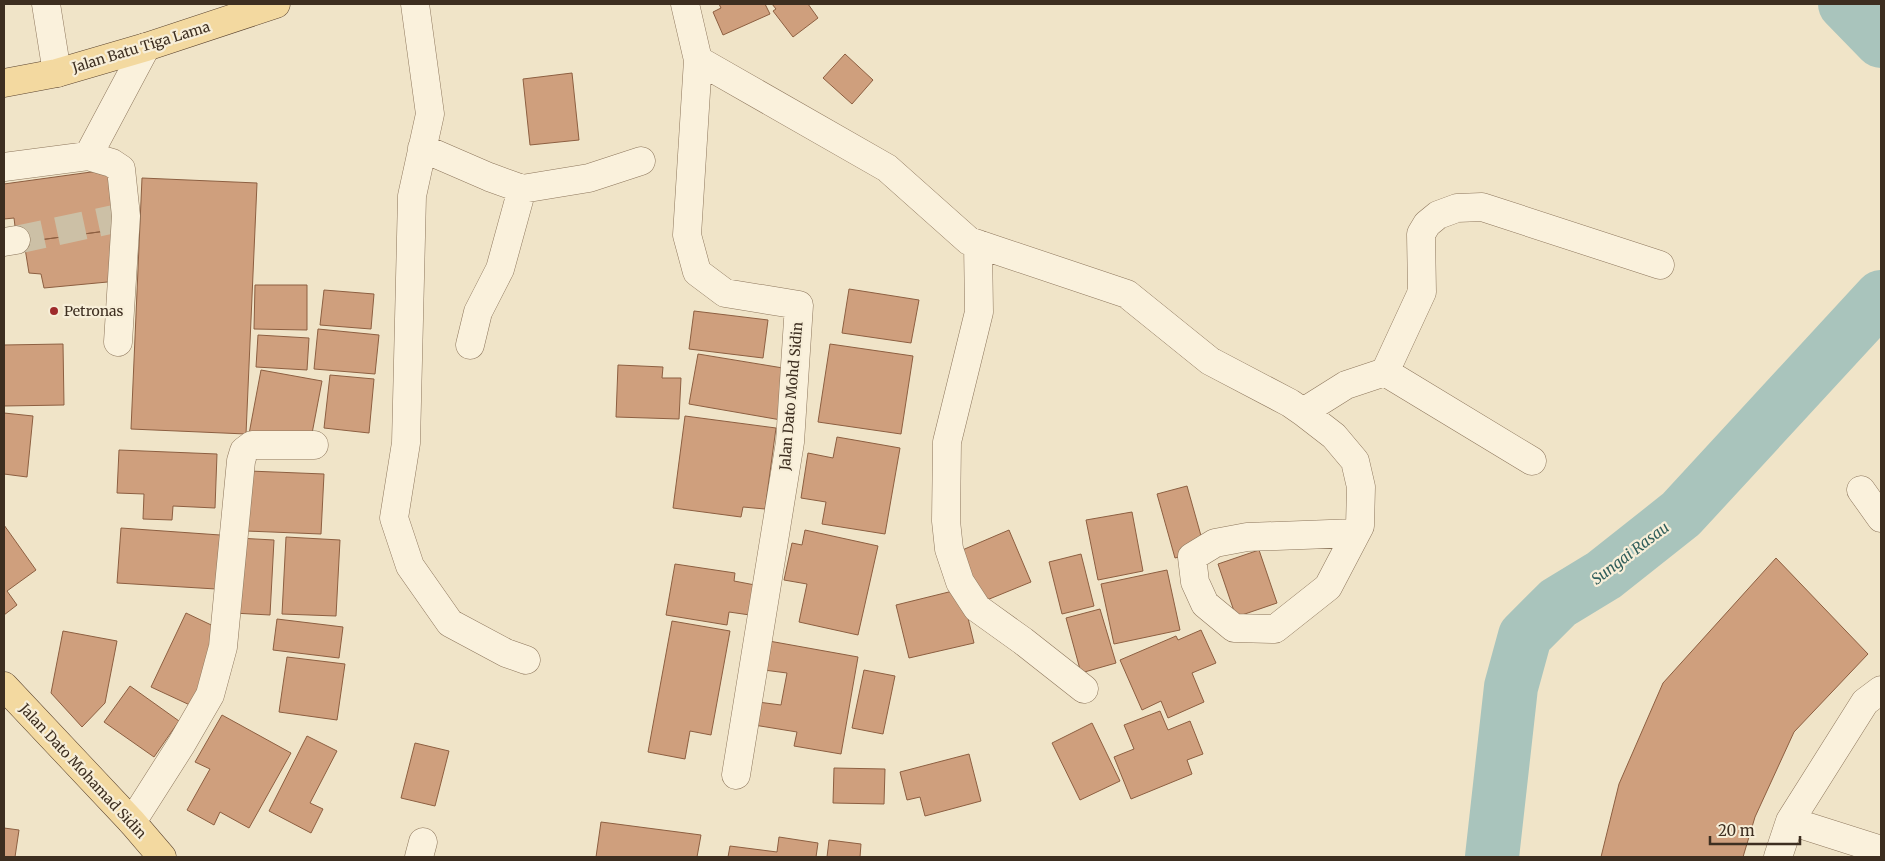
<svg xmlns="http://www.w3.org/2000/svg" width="1885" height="861" font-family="Merriweather,serif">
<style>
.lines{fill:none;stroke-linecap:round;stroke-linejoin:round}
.river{stroke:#a9c4bc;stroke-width:54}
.building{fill:#cf9f7d;stroke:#8d5f41}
.minor-tunnel{stroke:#ccc0a6;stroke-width:28;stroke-dasharray:28 14;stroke-linecap:butt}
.minor-casing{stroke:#8d765c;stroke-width:29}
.major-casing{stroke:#5b4430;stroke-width:29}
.minor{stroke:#faf1dc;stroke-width:28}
.major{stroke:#f3d9a0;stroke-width:28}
.poi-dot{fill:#9e2a2b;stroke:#f7eed8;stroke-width:2}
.labels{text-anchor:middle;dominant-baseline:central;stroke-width:4.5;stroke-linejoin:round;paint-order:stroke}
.street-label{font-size:14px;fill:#3d2e20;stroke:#f7eed8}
.poi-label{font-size:14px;fill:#3d2e20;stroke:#f7eed8;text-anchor:start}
.water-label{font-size:15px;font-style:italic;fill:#2f5d5a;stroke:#f7eed8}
</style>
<rect width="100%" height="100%" fill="#f0e4c8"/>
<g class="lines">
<path class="river" d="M1845,4l36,37
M1492,857l19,-170 14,-51 33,-33 46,-28 77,-61 200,-217"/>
</g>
<path class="building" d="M719,4h46l5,10 -47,21 -10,-23 8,-4z
M772,4h36l10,14 -25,19 -20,-26 3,-2z
M845,54l28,26 -21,24 -29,-26z
M572,73l7,67 -49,5 -7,-66z
M113,169l8,60 -104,14 -3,-25 -10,1v-35z
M142,178l115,5 -11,251 -115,-5z
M121,229l-3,52 -74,7 -3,-14 -12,-1 -5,-31z
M255,285h52v45l-53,-1z
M849,289l70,11 -8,43 -69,-10z
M324,290l50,4 -3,35 -51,-4z
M694,311l74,9 -5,38 -74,-9z
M318,329l61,6 -4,39 -61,-5z
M258,335l51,3 -2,32 -51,-3z
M63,344l1,61 -60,1v-61z
M830,344l83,12 -12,78 -83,-12z
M698,354l91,15 -8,51 -92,-16z
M618,365l45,2 -1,11h19l-2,41 -63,-2z
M261,370l61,11 -12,63 -61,-10z
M330,375l44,4 -5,54 -45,-5z
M4,413l29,3 -6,61 -23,-3z
M685,416l91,12 -11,81 -22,-2 -2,10 -68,-9z
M837,437l63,11 -15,86 -63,-10 4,-22 -25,-4 7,-45 25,5z
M119,450l98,4 -2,54 -42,-2 -1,14 -29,-1 1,-25 -27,-1z
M249,471l75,3 -3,60 -75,-3z
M1187,486l18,64 -30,8 -18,-64z
M1132,512l11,59 -45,9 -12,-60z
M4,525l32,45 -29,21 10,14 -13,10z
M121,528l99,7 -4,54 -99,-6z
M805,530l73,16 -20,89 -59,-13 8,-38 -23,-4 8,-37 10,2z
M1009,530l22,52 -49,20 -22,-51z
M286,537l54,3 -4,76 -54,-2z
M237,538l37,2 -4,75 -37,-2z
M1259,550l18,53 -41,14 -18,-53z
M1081,554l13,52 -32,8 -13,-52z
M1776,558l92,96 -74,78 -39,85 -12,40h-142l18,-73 44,-101z
M675,564l60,9 -1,8 21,4 -5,30 -21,-3 -2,13 -61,-10z
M1167,570l13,60 -66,14 -13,-60z
M961,589l13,54 -65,15 -13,-53z
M1100,609l16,54 -35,10 -15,-55z
M186,613l40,19 -34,74 -41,-19z
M277,619l66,8 -4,31 -66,-8z
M672,621l58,10 -19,104 -21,-4 -5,28 -37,-7z
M1201,630l15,33 -24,10 12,29 -36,16 -7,-17 -19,9 -22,-50 56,-24 2,4z
M63,631l54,10 -12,62 -23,24 -31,-34z
M769,641l89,16 -17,97 -47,-8 3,-14 -43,-7 4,-23 23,3 6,-32 -23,-3z
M287,657l58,7 -8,56 -58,-8z
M864,670l31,6 -12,58 -31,-6z
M130,686l49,35 -25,36 -50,-35z
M1160,711l8,19 22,-9 13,33 -16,6 5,14 -61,25 -17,-42 20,-8 -10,-24z
M222,715l69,38 -42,75 -29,-16 -6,13 -27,-15 23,-41 -15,-7z
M1092,723l28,58 -40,19 -28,-57z
M307,736l30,15 -27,52 13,6 -12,24 -42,-22z
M415,743l34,8 -14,55 -34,-8z
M969,754l12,47 -56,15 -5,-19 -13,3 -7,-28z
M834,768l51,1 -1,35 -51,-1z
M601,822l100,13 -4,22h-101z
M4,828l15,2 -4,27h-11z
M779,837l39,6 -2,14h-88l2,-11 47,6z
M829,840l32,4 -1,13h-33z"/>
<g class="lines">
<path class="minor-tunnel" d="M16,240l103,-22"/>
<g class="minor-casing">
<path id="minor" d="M46,4l11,69
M415,4l15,110 -18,82 -6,247 -12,75 16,48 40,57 56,30 20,7
M685,4l13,56 -11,175 10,37 28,21 74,12 -9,137 -54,333
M698,60l189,108 82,73 158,53 83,67 80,42 13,9 31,24 21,25 6,26 -1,39 -32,61 -53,42 -41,-1 -29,-24 -10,-22 -3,-25 23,-14 32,-6 109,-4
M422,148l67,29 33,12 67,-11 52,-17
M88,156l24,7 9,6 5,47 -8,126
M4,167l84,-11 58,-109
M4,242l12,-2
M978,244l1,68 -32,130 -1,79 3,28 11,33 17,26 46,33 61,48
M470,345l8,-33 22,-43 22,-80
M1385,372l147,89
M1303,412l43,-27 39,-13 37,-80 -1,-58 6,-10 11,-9 19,-7 25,-1 178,58
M1861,490l20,28
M1790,821l91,29
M132,822l49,-77 29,-50 13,-48 18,-186 3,-10 8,-6h62
M419,857l4,-15
M1778,857l12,-36 75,-119 16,-12"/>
</g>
<g class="major-casing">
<path id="major" d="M4,83l53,-10 89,-26 130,-43
M4,686l128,136 30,35"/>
</g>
<use href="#minor" class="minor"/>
<use href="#major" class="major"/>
</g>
<circle class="poi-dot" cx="54" cy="311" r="5"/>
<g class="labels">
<g class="street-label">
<text transform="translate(141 47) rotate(-17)">Jalan Batu Tiga Lama</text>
<text transform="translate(791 396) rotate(-85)">Jalan Dato Mohd Sidin</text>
<text transform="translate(83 771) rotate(47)">Jalan Dato Mohamad Sidin</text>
</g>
<g class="poi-label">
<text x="64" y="311">Petronas</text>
</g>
<g class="water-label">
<text transform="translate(1630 553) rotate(-37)">Sungai Rasau</text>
</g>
</g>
<rect width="1885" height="861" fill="none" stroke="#3d2e20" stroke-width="10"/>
<path d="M1710 836v8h90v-8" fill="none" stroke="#3d2e20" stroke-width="2.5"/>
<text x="1718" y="836" font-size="15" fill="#3d2e20" stroke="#f7eed8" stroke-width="4" paint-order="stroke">20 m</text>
</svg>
